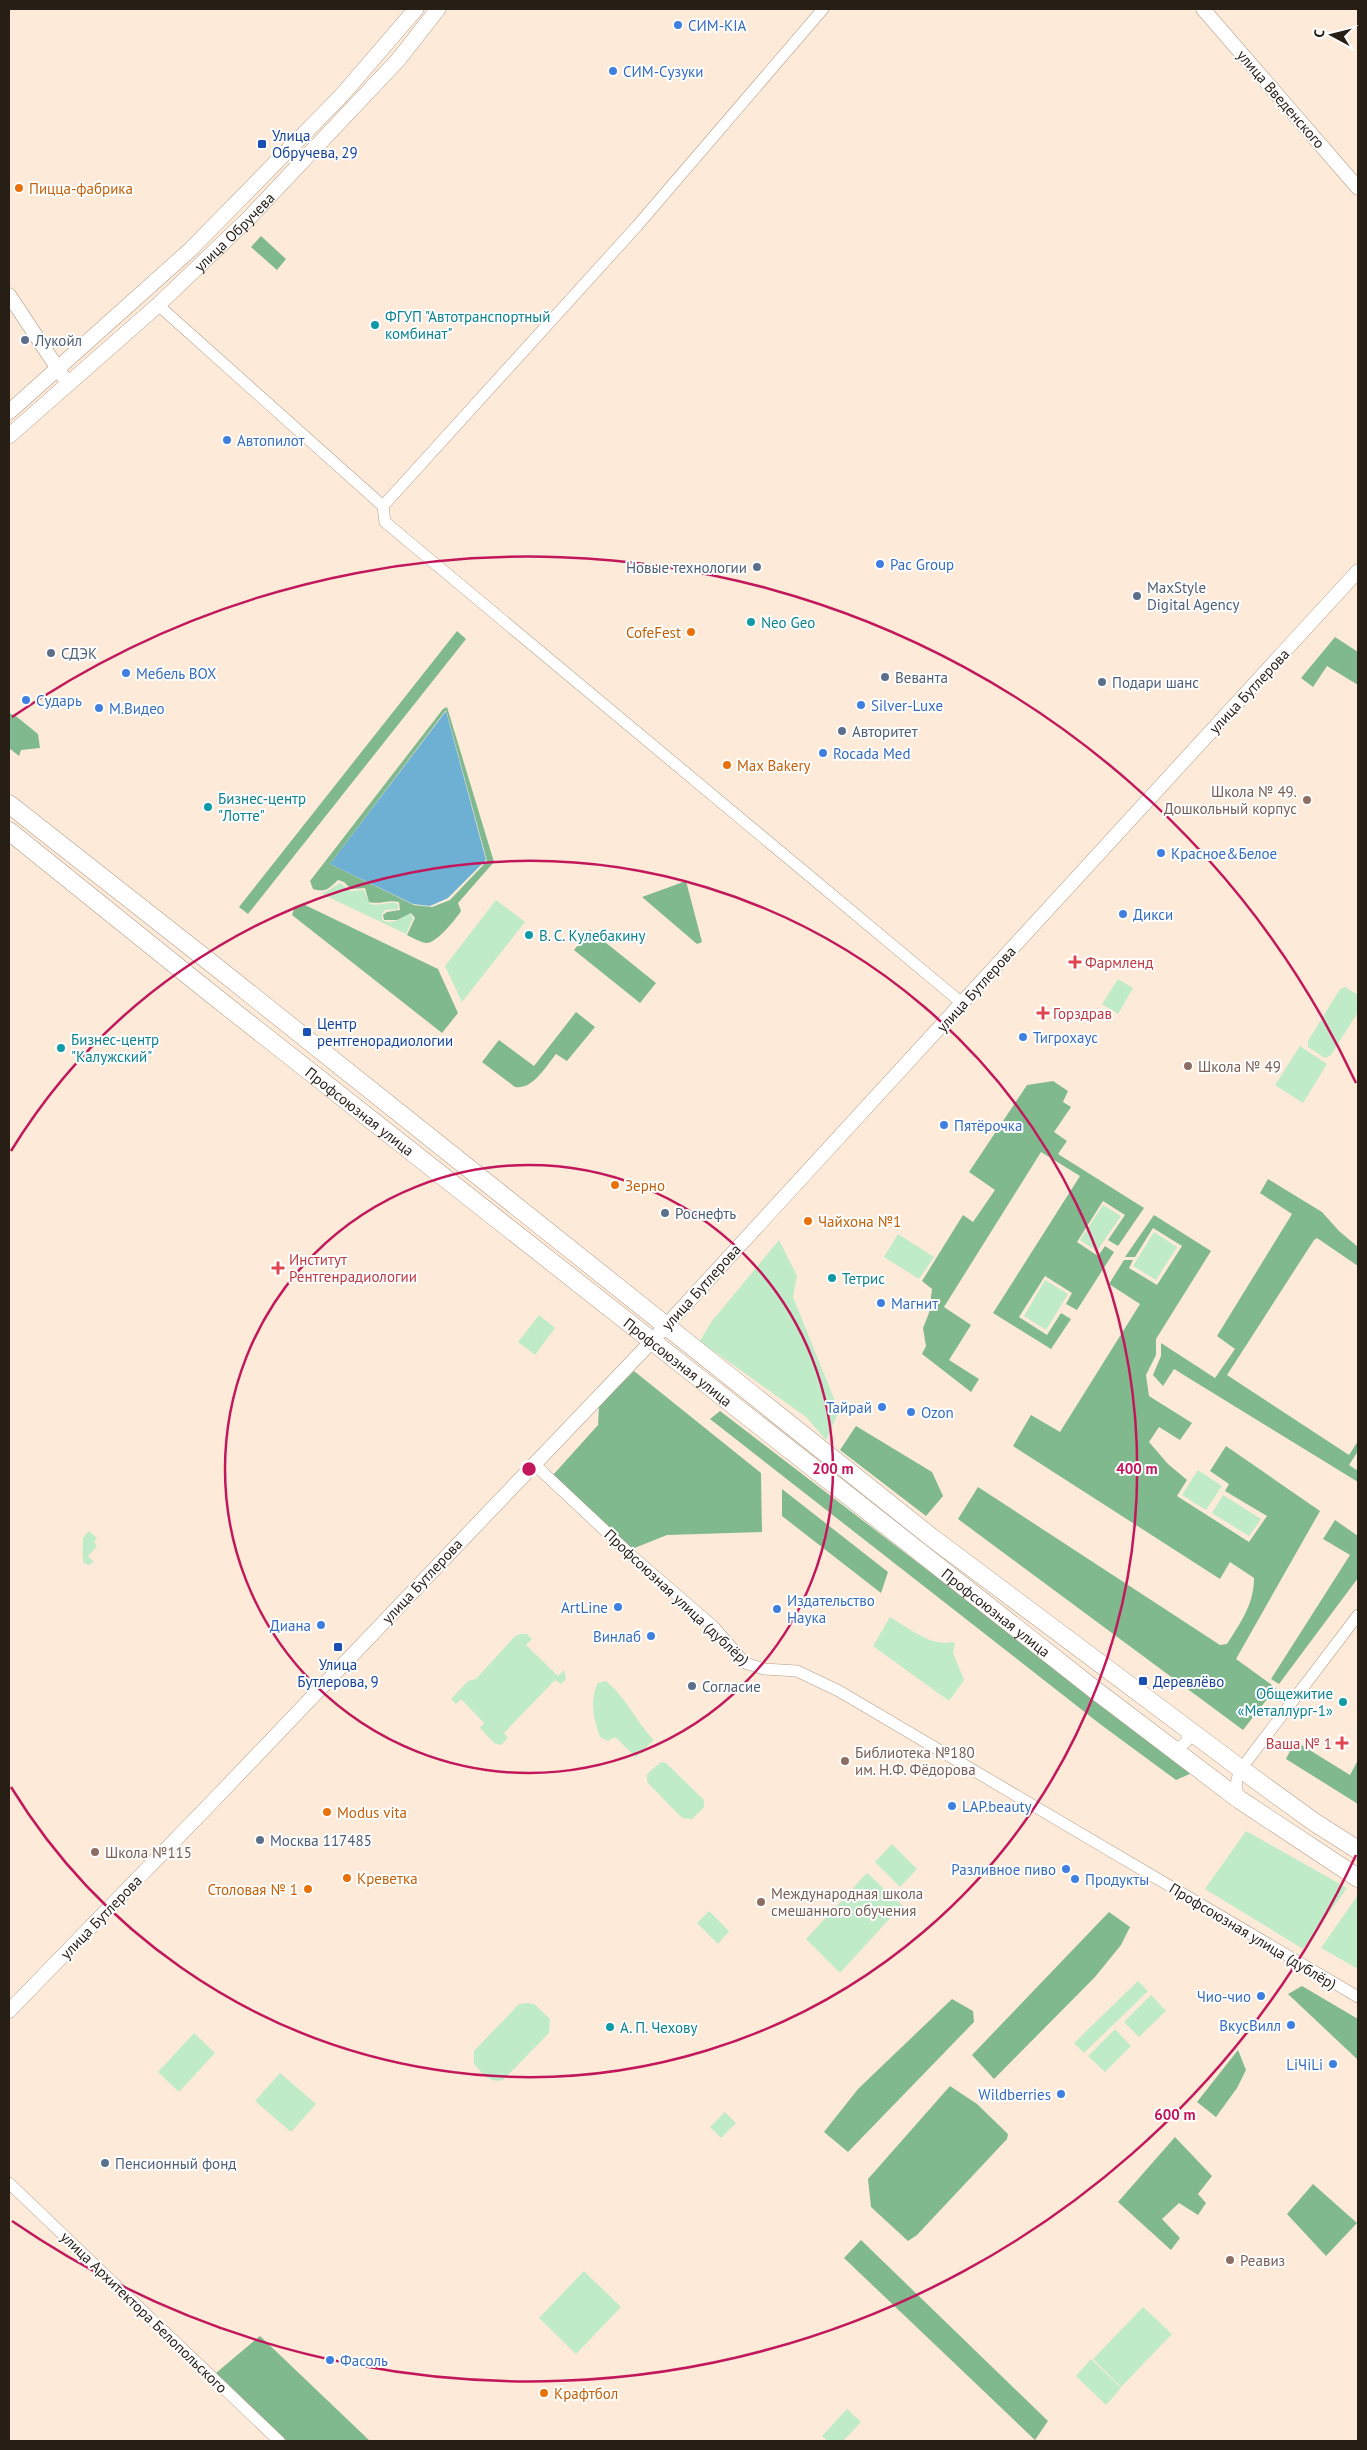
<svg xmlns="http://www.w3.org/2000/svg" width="1367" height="2450" font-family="'PT Sans',sans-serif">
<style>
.green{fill:#bfebc8}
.forest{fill:#80b98e;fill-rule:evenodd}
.water{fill:#6eafd4}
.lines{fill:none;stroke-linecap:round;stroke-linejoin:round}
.minor-casing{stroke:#b39d88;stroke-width:12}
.tertiary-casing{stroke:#b39d88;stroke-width:15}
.secondary-casing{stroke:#b39d88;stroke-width:16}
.primary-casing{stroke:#b39d88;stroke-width:19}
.minor{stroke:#fff;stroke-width:11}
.tertiary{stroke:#fff;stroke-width:14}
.secondary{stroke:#fff;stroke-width:15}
.primary{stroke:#fff;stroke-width:18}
.ring{fill:none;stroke:#c2185b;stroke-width:2.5}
.shop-dot{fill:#3f7fe0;stroke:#fff;stroke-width:2}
.transit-dot{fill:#1a4fb4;stroke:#fff;stroke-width:2}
.food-dot{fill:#e8710a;stroke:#fff;stroke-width:2}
.culture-dot{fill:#0f9aa8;stroke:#fff;stroke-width:2}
.service-dot{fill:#5c6f8a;stroke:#fff;stroke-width:2}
.education-dot{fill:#8d6e63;stroke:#fff;stroke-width:2}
.health-dot{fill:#e0444e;stroke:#fff;stroke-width:2}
.labels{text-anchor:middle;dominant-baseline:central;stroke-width:4;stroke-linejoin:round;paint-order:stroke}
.shop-label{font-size:15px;fill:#366cbe;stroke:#fff;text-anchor:start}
.street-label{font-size:15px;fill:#271e16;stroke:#fff}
.transit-label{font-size:15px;fill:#164399;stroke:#fff;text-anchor:start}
.food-label{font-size:15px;fill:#c56008;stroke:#fff;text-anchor:start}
.culture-label{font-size:15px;fill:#0d838f;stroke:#fff;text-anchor:start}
.service-label{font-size:15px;fill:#4e5e75;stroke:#fff;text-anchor:start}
.education-label{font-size:15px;fill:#785e54;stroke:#fff;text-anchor:start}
.health-label{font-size:15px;fill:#be3a42;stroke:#fff;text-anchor:start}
.centre{fill:#c2185b;stroke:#fff;stroke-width:2.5}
.ring-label{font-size:15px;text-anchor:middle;font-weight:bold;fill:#c2185b;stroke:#fff;stroke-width:4;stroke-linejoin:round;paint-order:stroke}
</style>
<rect width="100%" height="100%" fill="#fdead8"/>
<path class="green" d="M340,883l11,8 13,-1 6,14c10,3 19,-4 28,0v5l-13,1 -3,4v6c12,6 18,-4 29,-6l2,5 -7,15 -84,-40z
M496,900l29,22 -63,80 -17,-36z
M1118,979l15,9 -15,26 -16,-10z
M1345,987l13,8v17l-27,43 -6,3 -17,-11v-6l32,-52z
M1300,1046l27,18 -24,39 -28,-18z
M1103,1205l18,11 -24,35 -17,-11z
M1154,1232l23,15 -21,33 -23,-14z
M898,1234l36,23 -15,22 -35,-22z
M779,1240l18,36 -4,21 46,114 -13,29 -20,-23 -106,-76 12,-20z
M1045,1280l23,14 -22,36 -22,-14z
M539,1315l16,13 -20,27 -17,-13z
M1198,1470l24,16 -16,24 -24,-15z
M1223,1495l38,24 -12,17 -37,-23z
M89,1531l8,7 -3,4 3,4 -9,10 6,6 -5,3 -5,-2c-2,-4 -1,-19 -1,-25z
M890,1617c19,11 41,30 62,25l3,1 -2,10 11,27 -15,21 -76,-55z
M521,1634h6l5,5 -6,6 32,31 6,-6 2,9 -5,5 -6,-4 -51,53 4,5 -7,7 -7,-2 -14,-15 4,-5 -23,-24 -5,5 -5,-5 17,-18 8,-2 39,-43z
M606,1681c20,16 30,41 48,59l-18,17 -21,-20 -7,4 -8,-4c-6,-18 -11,-35 -2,-54z
M661,1762l5,1 38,37v7l-12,12 -10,-1 -35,-36v-8z
M1246,1831l101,57 -44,61 -98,-60z
M892,1844l25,25 -17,18 -25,-25z
M867,1873l35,32 -62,68 -34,-34z
M1358,1895v74l-37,-21z
M709,1911l20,20 -11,13 -21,-21z
M1138,1981l10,10 -64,62 -10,-10z
M1151,1995l15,16 -27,26 -15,-15z
M528,2003l6,1 16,15 -1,14 -46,47c-13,4 -21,-7 -29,-16v-13l45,-47z
M1115,2029l16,17 -26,26 -17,-16z
M194,2033l21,20 -36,39 -21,-20z
M280,2073l36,31 -25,28 -36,-31z
M725,2112l11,11 -15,15 -11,-11z
M584,2271l37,36 -45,47 -37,-36z
M1143,2307l29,27 -51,53 -28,-28z
M1091,2359l30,29 -15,17 -30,-29z
M847,2409l14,13 -18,19h-15l-6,-5z"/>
<path class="forest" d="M261,236l25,23 -9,11 -26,-23z
M457,631l9,8 -218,275 -9,-7z
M1335,637l23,15v33l-31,-19 -14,21 -12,-9z
M447,707l47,155 -36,41 3,8c-5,8 -25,33 -35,32 -6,-1 -13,-5 -19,-8l8,-17 -4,-5 -14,7h-13l-1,-5 4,-3 13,-2 -1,-8c-10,-3 -19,3 -30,0l-4,-14 -14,1 -7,-7 -6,-2c-9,8 -12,13 -25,9l-3,-8 133,-172zM446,710l41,151 -37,39 -18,7 -18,-2 -84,-41z
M9,713l8,4 21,17 2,14 -19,2 -2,6 -10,-8z
M686,881l16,61 -5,2 -55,-47z
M305,905l133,64 20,44 -16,20 -150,-118 2,-6z
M590,930l66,53 -16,20 -66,-53z
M576,1012l19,15 -28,34 -11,-7c-10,12 -23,36 -41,33l-33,-25 17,-22 35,26z
M1053,1081l15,10 -5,11 8,5 -17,25 13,9 -9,13 86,54 -26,38 -10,-6 17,-25 -22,-14 -26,41 21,14 7,-10 9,6 -37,58 -11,-6 6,-11 -27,-17 -26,41 28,18 14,-22 10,6 -20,30 -58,-36 87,-137 -39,-24 -97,155 27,18 -22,35 30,19 -8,13 -49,-38 4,-8 -3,-18 6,-15 3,-24 -10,-8 41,-66 10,7 22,-32 -26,-18 58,-87z
M1268,1179l54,33 17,19 19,16v19l-41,-28 -3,2 -87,135 122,80 9,-14v10l-9,14 9,6v11l-184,-113 -11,17 -10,-11 8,-19v-13l54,35 20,-29 -18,-13 75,-122 -32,-21z
M1154,1215l57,36 -55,88v16l-10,20 3,21 43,27 -12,17 -21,-13 -10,15 19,22 19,16 -10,16 72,46 18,-26 -42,-25 4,-7 -19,-13 16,-25 94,65 -84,148 40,29 -33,42 -285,-211 20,-32 242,158 7,-1c14,-22 27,-40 27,-66l-24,-16 -10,17 -207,-133 18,-31 29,17 80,-128 -31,-20 15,-24h9l-4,8 28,17 25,-39 -29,-18 -18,29h-10z
M634,1371l127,102 1,59 -95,3 -35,14 -79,-74 45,-50 1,-20z
M720,1411l472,362 -16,7 -76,-56 -390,-305z
M856,1426l76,46 11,24 -17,20 -86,-66z
M782,1489l106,83 -7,21 -99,-77z
M1335,1520l23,16v42l-79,106 -8,-5 79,-124 -27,-16z
M1295,1741l55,34 8,-15v44l-72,-45z
M1109,1912l21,15 -9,18 -26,32 -101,102 -22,-24z
M1302,1986l56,33v41l-70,-66z
M952,1999l21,12 1,11 -126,130 -24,-20 34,-43z
M1238,2050l8,20 -9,18 -21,29 -19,-15z
M950,2086l27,18 31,30 -1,5 -90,96 -9,6 -37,-34 -3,-28z
M1175,2137l37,39 -14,18 8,9 -8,12 -19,-12 -17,16 18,19 -9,12 -53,-48z
M1313,2184l44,39 -31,33 -39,-42z
M861,2240l187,181 -13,19 -191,-182z
M260,2336l110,105h-83l-71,-68z"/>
<path class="water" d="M446,711l40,149 -38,38 -18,8 -17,-2 -83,-40z"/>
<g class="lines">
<g class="minor-casing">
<path id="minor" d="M158,305l225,201 2,16 578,482
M383,506l254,-280 186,-217
M533,1463l99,93 82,71 31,36 19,6 33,2 42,20 519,306
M1169,1747h11l7,-6v-10l-3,-6
M1240,1800c-5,-13 -5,-19 1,-31l117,-154
M9,2183l270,258"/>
</g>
<g class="tertiary-casing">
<path id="tertiary" d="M1203,9l155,179
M9,295l59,89
M9,2011l204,-210 439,-460 706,-770"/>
</g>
<g class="secondary-casing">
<g id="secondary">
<path d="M9,412l181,-162 152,-155 74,-86"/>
<path id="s1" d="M9,436l149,-131 90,-86 150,-159 40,-51"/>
</g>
</g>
<g class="primary-casing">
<g id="primary">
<path d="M9,804l211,166 711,567 310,232 73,53 44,28"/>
<path id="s2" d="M9,831l205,165 881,694 145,110 118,78"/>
</g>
</g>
<use href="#minor" class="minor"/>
<use href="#tertiary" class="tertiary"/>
<use href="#secondary" class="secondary"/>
<use href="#primary" class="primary"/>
</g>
<g class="ring">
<circle cx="529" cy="1469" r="304"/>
<path d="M11 1151A608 608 0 1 1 11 1787"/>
<path d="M1356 1855A913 913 0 0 1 12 2221M12 717A913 913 0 0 1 1356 1083"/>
</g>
<g class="shop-dot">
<circle cx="678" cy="25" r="5"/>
<circle cx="613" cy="71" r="5"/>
<circle cx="227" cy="440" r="5"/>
<circle cx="880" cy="564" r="5"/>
<circle cx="126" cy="673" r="5"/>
<circle cx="26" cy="700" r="5"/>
<circle cx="861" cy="705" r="5"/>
<circle cx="99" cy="708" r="5"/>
<circle cx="823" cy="753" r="5"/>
<circle cx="1161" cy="853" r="5"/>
<circle cx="1123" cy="914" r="5"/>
<circle cx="1023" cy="1037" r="5"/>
<circle cx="944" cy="1125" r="5"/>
<circle cx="881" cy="1303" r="5"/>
<circle cx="882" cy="1407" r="5"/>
<circle cx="911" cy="1412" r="5"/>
<circle cx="618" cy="1607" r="5"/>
<circle cx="777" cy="1609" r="5"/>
<circle cx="321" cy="1625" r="5"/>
<circle cx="651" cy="1636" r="5"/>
<circle cx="952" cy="1806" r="5"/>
<circle cx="1066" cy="1869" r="5"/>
<circle cx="1075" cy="1879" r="5"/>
<circle cx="1261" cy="1996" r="5"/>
<circle cx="1291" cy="2025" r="5"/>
<circle cx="1333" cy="2064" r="5"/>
<circle cx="1061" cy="2094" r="5"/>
<circle cx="330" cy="2360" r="5"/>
</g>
<g class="transit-dot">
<rect x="257" y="139" width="10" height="10" rx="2.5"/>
<rect x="302" y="1027" width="10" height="10" rx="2.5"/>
<rect x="333" y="1642" width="10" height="10" rx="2.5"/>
<rect x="1138" y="1676" width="10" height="10" rx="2.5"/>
</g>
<g class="food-dot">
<circle cx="19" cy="188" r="5"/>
<circle cx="691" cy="632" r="5"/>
<circle cx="727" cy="765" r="5"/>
<circle cx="615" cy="1185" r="5"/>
<circle cx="808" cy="1221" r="5"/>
<circle cx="327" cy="1812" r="5"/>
<circle cx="347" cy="1878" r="5"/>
<circle cx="308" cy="1889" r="5"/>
<circle cx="544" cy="2393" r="5"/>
</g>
<g class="culture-dot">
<circle cx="375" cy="325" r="5"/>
<circle cx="751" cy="622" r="5"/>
<circle cx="208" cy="807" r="5"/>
<circle cx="529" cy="935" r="5"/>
<circle cx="61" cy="1048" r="5"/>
<circle cx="832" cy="1278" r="5"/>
<circle cx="1343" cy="1702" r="5"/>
<circle cx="610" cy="2027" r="5"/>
</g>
<g class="service-dot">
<circle cx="25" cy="340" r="5"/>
<circle cx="757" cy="567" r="5"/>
<circle cx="1137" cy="596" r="5"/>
<circle cx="51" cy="653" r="5"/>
<circle cx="885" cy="677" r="5"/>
<circle cx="1102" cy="682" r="5"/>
<circle cx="842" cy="731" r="5"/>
<circle cx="665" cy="1213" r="5"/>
<circle cx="692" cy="1686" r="5"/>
<circle cx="260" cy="1840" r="5"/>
<circle cx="105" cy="2163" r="5"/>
</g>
<g class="education-dot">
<circle cx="1307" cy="800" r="5"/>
<circle cx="1188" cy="1066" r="5"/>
<circle cx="845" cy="1761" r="5"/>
<circle cx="95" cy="1852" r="5"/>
<circle cx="761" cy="1902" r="5"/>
<circle cx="1230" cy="2260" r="5"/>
</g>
<g class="health-dot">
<path d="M1072.5 954.5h5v5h5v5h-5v5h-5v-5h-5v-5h5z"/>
<path d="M1040.5 1005.5h5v5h5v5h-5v5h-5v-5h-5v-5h5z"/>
<path d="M275.5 1260.5h5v5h5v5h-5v5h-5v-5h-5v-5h5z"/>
<path d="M1339.5 1735.5h5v5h5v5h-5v5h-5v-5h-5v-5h5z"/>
</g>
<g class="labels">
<g class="shop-label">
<text x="688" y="25">СИМ-KIA</text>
<text x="623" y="71">СИМ-Сузуки</text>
<text x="237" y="440">Автопилот</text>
<text x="890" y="564">Pac Group</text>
<text x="136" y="673">Мебель BOX</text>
<text x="36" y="700">Сударь</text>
<text x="871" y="705">Silver-Luxe</text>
<text x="109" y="708">М.Видео</text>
<text x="833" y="753">Rocada Med</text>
<text x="1171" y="853">Красное&amp;Белое</text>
<text x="1133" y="914">Дикси</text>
<text x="1033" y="1037">Тигрохаус</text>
<text x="954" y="1125">Пятёрочка</text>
<text x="891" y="1303">Магнит</text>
<text x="872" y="1407" text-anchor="end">Тайрай</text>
<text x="921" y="1412">Ozon</text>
<text x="787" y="1600">Издательство<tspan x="787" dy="17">Наука</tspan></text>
<text x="608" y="1607" text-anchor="end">ArtLine</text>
<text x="311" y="1625" text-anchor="end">Диана</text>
<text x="641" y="1636" text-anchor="end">Винлаб</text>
<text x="962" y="1806">LAP.beauty</text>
<text x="1056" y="1869" text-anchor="end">Разливное пиво</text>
<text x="1085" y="1879">Продукты</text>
<text x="1251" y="1996" text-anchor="end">Чио-чио</text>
<text x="1281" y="2025" text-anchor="end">ВкусВилл</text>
<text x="1323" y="2064" text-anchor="end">LiЧiLi</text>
<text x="1051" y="2094" text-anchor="end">Wildberries</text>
<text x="340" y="2360">Фасоль</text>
</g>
<g class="street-label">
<text transform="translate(1281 99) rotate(49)">улица Введенского</text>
<text stroke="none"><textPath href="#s1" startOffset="304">улица Обручева</textPath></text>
<text transform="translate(1249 691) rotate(-47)">улица Бутлерова</text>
<text transform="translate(976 989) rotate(-48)">улица Бутлерова</text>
<text stroke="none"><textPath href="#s2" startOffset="449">Профсоюзная улица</textPath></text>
<text transform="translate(701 1287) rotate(-48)">улица Бутлерова</text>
<text stroke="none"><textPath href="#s2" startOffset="854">Профсоюзная улица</textPath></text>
<text transform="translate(422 1581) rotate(-47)">улица Бутлерова</text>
<text transform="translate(677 1597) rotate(43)">Профсоюзная улица (дублёр)</text>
<text stroke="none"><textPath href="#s2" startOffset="1259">Профсоюзная улица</textPath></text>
<text transform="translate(101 1917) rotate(-46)">улица Бутлерова</text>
<text transform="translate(1253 1936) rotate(31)">Профсоюзная улица (дублёр)</text>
<text transform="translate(144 2312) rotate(44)">улица Архитектора Белопольского</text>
</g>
<g class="transit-label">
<text x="272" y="135">Улица<tspan x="272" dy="17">Обручева, 29</tspan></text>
<text x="317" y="1023">Центр<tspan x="317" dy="17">рентгенорадиологии</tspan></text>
<text x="338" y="1664" text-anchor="middle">Улица<tspan x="338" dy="17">Бутлерова, 9</tspan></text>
<text x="1153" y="1681">Деревлёво</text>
</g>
<g class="food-label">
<text x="29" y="188">Пицца-фабрика</text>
<text x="681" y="632" text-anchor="end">CofeFest</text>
<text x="737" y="765">Max Bakery</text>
<text x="625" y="1185">Зерно</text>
<text x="818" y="1221">Чайхона №1</text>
<text x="337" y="1812">Modus vita</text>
<text x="357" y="1878">Креветка</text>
<text x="298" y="1889" text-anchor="end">Столовая № 1</text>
<text x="554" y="2393">Крафтбол</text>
</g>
<g class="culture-label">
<text x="385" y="316">ФГУП "Автотранспортный<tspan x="385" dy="17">комбинат"</tspan></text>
<text x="761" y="622">Neo Geo</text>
<text x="218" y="798">Бизнес-центр<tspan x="218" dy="17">"Лотте"</tspan></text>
<text x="539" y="935">В. С. Кулебакину</text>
<text x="71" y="1039">Бизнес-центр<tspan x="71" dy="17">"Калужский"</tspan></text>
<text x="842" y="1278">Тетрис</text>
<text x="1333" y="1693" text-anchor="end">Общежитие<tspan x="1333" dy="17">«Металлург-1»</tspan></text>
<text x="620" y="2027">А. П. Чехову</text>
</g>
<g class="service-label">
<text x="35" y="340">Лукойл</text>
<text x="747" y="567" text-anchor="end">Новые технологии</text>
<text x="1147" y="587">MaxStyle<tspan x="1147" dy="17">Digital Agency</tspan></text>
<text x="61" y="653">СДЭК</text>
<text x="895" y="677">Веванта</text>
<text x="1112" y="682">Подари шанс</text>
<text x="852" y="731">Авторитет</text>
<text x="675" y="1213">Роснефть</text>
<text x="702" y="1686">Согласие</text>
<text x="270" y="1840">Москва 117485</text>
<text x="115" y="2163">Пенсионный фонд</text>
</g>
<g class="education-label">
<text x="1297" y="791" text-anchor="end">Школа № 49.<tspan x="1297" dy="17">Дошкольный корпус</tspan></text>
<text x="1198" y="1066">Школа № 49</text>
<text x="855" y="1752">Библиотека №180<tspan x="855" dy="17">им. Н.Ф. Фёдорова</tspan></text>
<text x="105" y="1852">Школа №115</text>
<text x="771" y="1893">Международная школа<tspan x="771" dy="17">смешанного обучения</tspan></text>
<text x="1240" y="2260">Реавиз</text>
</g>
<g class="health-label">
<text x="1085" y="962">Фармленд</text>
<text x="1053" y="1013">Горздрав</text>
<text x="289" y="1259">Институт<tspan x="289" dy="17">Рентгенрадиологии</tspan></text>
<text x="1332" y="1743" text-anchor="end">Ваша № 1</text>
</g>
</g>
<circle cx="529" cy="1469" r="8" class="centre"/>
<g class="ring-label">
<text x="833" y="1474">200 m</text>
<text x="1137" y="1474">400 m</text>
<text x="1175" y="2120">600 m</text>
</g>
<rect width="1367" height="2450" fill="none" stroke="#271e16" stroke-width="20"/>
<g transform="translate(1332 35) rotate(277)" stroke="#ffffff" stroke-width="4" paint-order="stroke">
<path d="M0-4L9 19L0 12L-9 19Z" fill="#271e16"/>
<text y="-8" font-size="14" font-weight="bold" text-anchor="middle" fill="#271e16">С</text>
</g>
</svg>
